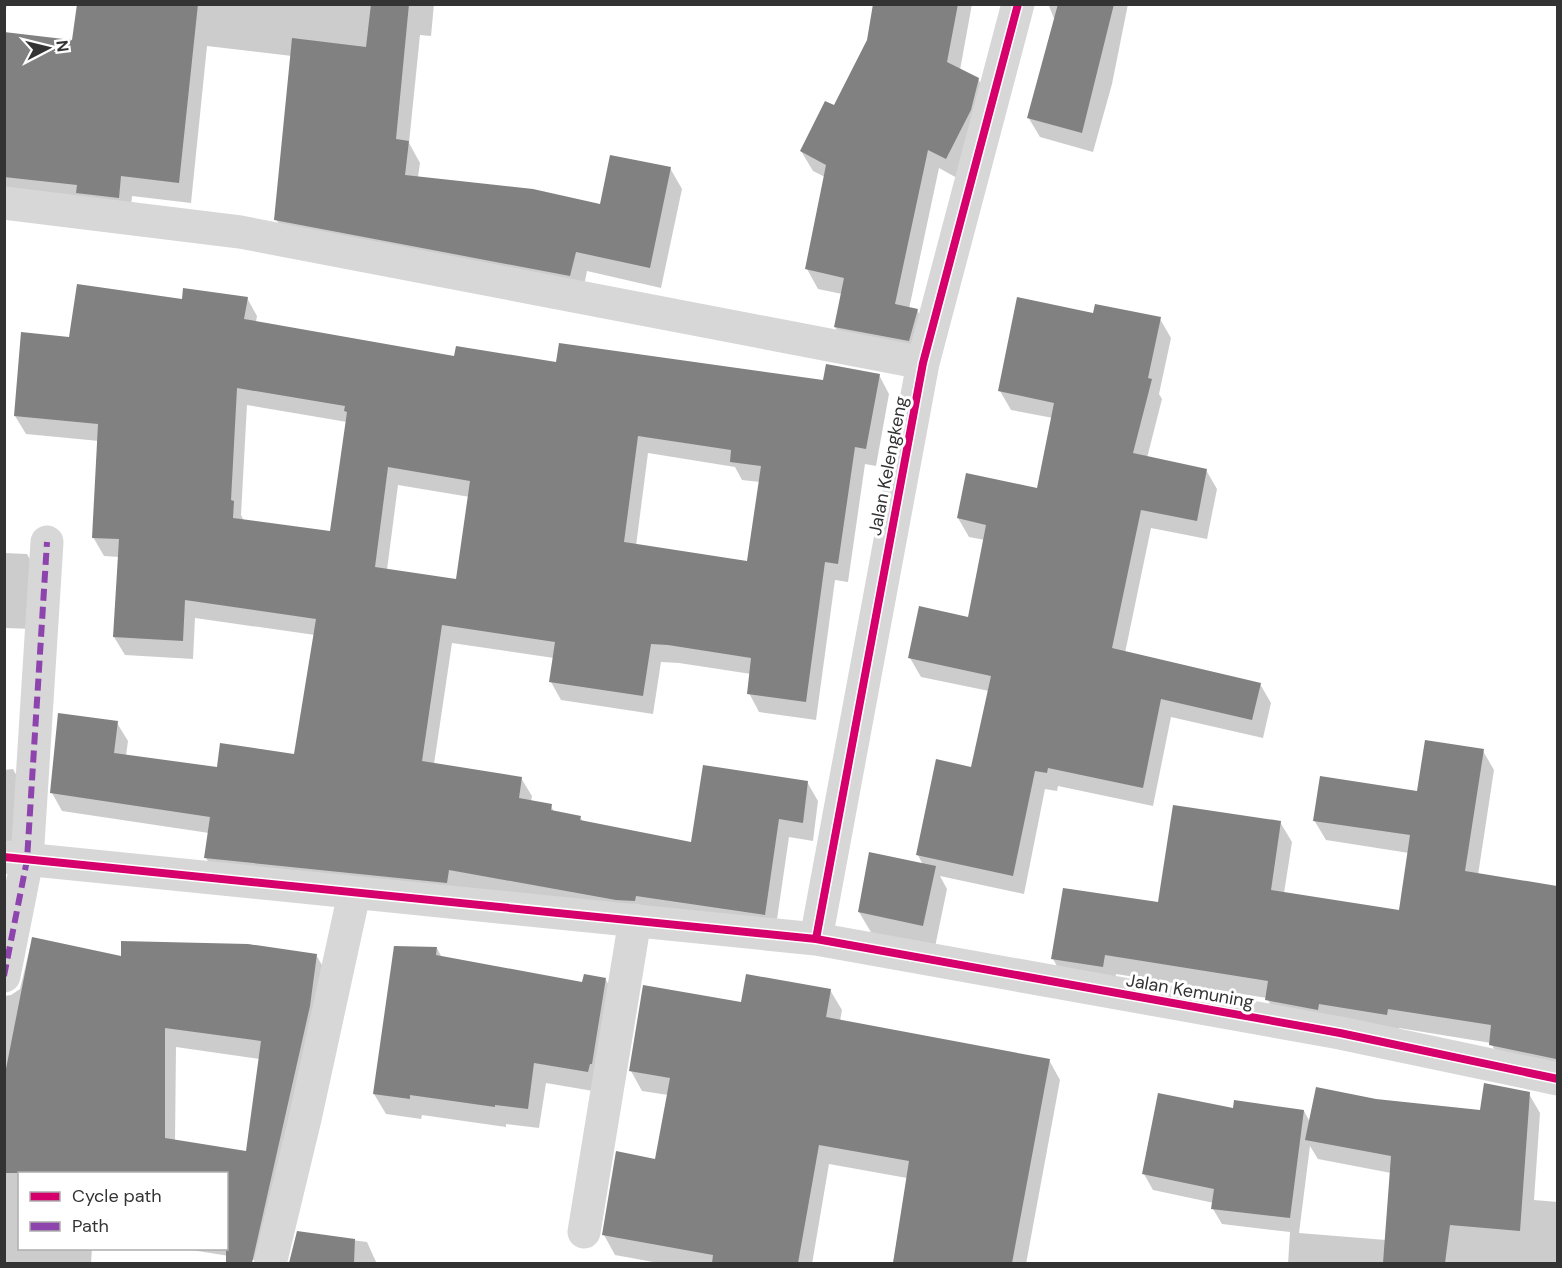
<svg xmlns="http://www.w3.org/2000/svg" width="1562" height="1268" font-family="'DM Sans',sans-serif">
<style>
.shadow{fill:#0003;fill-rule:evenodd}
.building{fill:#818181;fill-rule:evenodd}
.lines{fill:none;stroke-linecap:round;stroke-linejoin:round}
.street{stroke:#d7d7d7;stroke-width:33}
.quiet{stroke:#8e44ad;stroke-width:6;stroke-dasharray:12 6;stroke-linecap:butt}
.cycleway-casing{stroke:#fff;stroke-width:11}
.cycleway{stroke:#d6006c;stroke-width:8}
.labels{text-anchor:middle;dominant-baseline:central;stroke-width:6;stroke-linejoin:round;paint-order:stroke}
.street-label{font-size:18px;fill:#333;stroke:#fff}
</style>
<rect width="100%" height="100%" fill="#fff"/>
<path class="shadow" d="M4,4h3l-3,19z
M78,4h356l-3,32 -11,-1 -11,108 11,20 -2,14 183,28 69,-37 12,21 -21,99 -74,-17 -5,25 -294,-56 -12,-21 16,-163 -85,-10 -16,157 -59,-7 -2,22 -126,-22v-163l70,8z
M875,4h97l-12,66 18,9 11,20 -32,79 -18,-10 -30,141 8,1 11,20 -8,30 -73,-14 -12,-19 7,-33 -24,-5 -11,-20 18,-92 -12,-6 -12,-20 33,-44 34,-66z
M1038,4h90l-16,80 -19,68 -53,-15 -12,-20 27,-96 -6,-15z
M247,298l10,18 -1,6 200,35 368,24 55,-6 10,19 -13,72 -11,-2 -17,118 -13,-2 -19,140 -57,-8 -10,-19 2,-19 -72,-11 -18,-1 -8,52 -92,-14 -10,-18 3,-24 -102,-15 -18,121 87,14 11,18 -1,6 20,4 3,6 26,5 3,5 109,22 115,-62 11,19 -5,40 -24,-4 -14,96 -558,-57 -11,-18 3,-25 -147,-22 -10,-18 65,-70 11,18 -2,15 92,13 78,-13 19,-121 -120,-17 -2,41 -68,-4 -11,-18 5,-80 -15,-1 -11,-19 6,-96 -73,-7 -11,-18 55,-78 113,-37zM247,405l100,17 -16,111 -87,-12 -3,-6zM648,453l87,14 7,13 18,2 -12,81 -112,-17zM398,485l72,12 -13,83 -70,-10z
M1094,315l66,4 11,19 -12,56 3,5 -15,59 59,12 11,19 -10,50 -56,-11 -26,125 135,31 11,19 -8,35 -92,-21 -18,89 -95,-20 -1,5 -12,-2 -21,105 -84,-18 7,13 -12,58 -63,-13 -13,-22 64,-47 -5,-10 54,-87 17,-77 -68,-14 -11,-19 59,-40 16,-78 -16,-3 -11,-19 80,-28 15,-72 -42,-8 -11,-19z
M4,553l23,1 10,18 -3,57 -30,-1z
M1483,751l11,19 -16,105 80,13v188l-56,-11 -11,-22 -92,-15 -1,6 -120,-14 -11,-22 -151,-24 -2,12 -50,-7 -11,-20 107,-55 120,-82 12,20 -8,51 116,19 9,-59 -83,-13 -12,-20 104,-28z
M13,769l6,11 -4,69 -11,1v-80z
M32,939l91,19 193,-3 12,20 -61,287 -88,-14h47v-74h-206v74h72l-1,16h-87v-268l7,-1 9,-6zM176,1047l84,12 -12,94 -73,-11z
M437,948l5,10 141,25 23,-3 11,20 -18,92 -53,-9 -7,45 -33,-4v3l-84,-12 -1,4 -35,-5 -12,-20z
M830,990l12,20 -2,11 209,39 11,20 -34,184h-133l14,-86 -78,-14 -17,100h-148l-49,-9 -11,-20 52,-75 12,-65 -26,-4 -11,-20 111,-67z
M1529,1094l11,19 -6,87 24,2v62h-270l2,-32 -68,-8 -9,-15 1,-6 -61,-13 -9,-16 91,-64 69,1 6,11 65,-22 107,12zM1310,1146l8,13 73,14 -5,67 -87,-7z
M298,1233l69,9 10,22h-88z"/>
<path class="building" d="M77,4h121l-19,179 -58,-7 -2,22 -43,-5 1,-8 -73,-8v-145l68,8z
M371,4h38l-13,135 13,2 -4,34 128,14 67,15 10,-49 61,12 -21,101 -74,-16 -6,24 -296,-56 18,-182 74,9z
M873,4h85l-11,58 32,16 -8,32 -25,49 -18,-9 -33,154 23,5 -9,32 -75,-14 10,-49 -39,-9 21,-104 -26,-14 25,-50 9,4 33,-65z
M1058,4h56l-32,129 -55,-15z
M77,284l105,15 1,-11 65,9 -4,22 210,37 2,-10 100,16 3,-19 264,37 3,-16 54,10 -14,75 -11,-2 -17,117 -13,-2 -19,140 -59,-8 4,-36 -83,-13 -17,-1 -8,52 -94,-14 6,-40 -113,-17 -20,136 100,16 -3,21 33,6 -1,6 30,6 -1,4 111,22 12,-77 105,16 -5,42 -24,-4 -14,96 -129,-19 -1,5 -19,-1 -167,-30 -2,13 -243,-25 6,-41 -160,-24 8,-80 60,8 -4,32 103,14 3,-24 74,11 22,-135 -131,-19 -2,41 -70,-4 6,-98 -27,-1 6,-114 -84,-8 7,-84 48,5zM237,388l108,18 -1,5 3,1 -17,119 -97,-13 1,-17 -3,-1zM638,436l93,14 -1,12 31,4 -14,95 -123,-19zM388,467l82,14 -14,98 -81,-12z
M1017,297l76,16 2,-9 66,13 -13,61 4,1 -19,74 74,16 -10,52 -56,-11 -29,138 149,35 -9,37 -91,-21 -18,89 -95,-20 -1,5 -12,-2 -22,105 -97,-21 20,-96 35,8 20,-91 -83,-18 11,-52 49,11 18,-92 -29,-7 9,-45 71,15 17,-85 -56,-12z
M1425,740l59,9 -19,122 92,15 -1,173 -67,-14 2,-20 -103,-16 -1,6 -68,-11 -1,6 -53,-10 3,-19 -163,-26 -2,12 -52,-8 12,-71 95,14 15,-97 108,16 -10,69 128,20 11,-75 -97,-14 7,-45 97,15z
M869,852l67,14 -13,60 -65,-14z
M32,937l89,19v-15l127,3 69,10 -7,52 -58,257h-26v-90h-222v-94zM165,1028l96,13 -15,110 -81,-13z
M394,946l43,1 -1,8 146,27 2,-8 22,4 -14,86h-2l-2,8 -54,-9 -6,46 -33,-4v2l-85,-12v4l-37,-5z
M746,974l85,15 -5,28 224,42 -38,204h-119l16,-102 -90,-16 -21,118h-86l1,-8 -111,-20 14,-84 39,8 15,-81 -41,-7 14,-86 98,17z
M1484,1083l46,9 -10,139 -70,-6 -5,38h-62l8,-107 -86,-16 11,-53 60,12 104,11z
M1158,1093l75,15 1,-8 70,10 -14,108 -79,-9 3,-20 -72,-15z
M297,1231l58,8 -1,24h-65z"/>
<g class="lines">
<path class="street" d="M4,203l236,29 683,131
M4,857l812,82 524,94 218,46
M816,939l107,-576 95,-359
M4,976l23,-116 20,-318
M584,1232l51,-312
M270,1264l35,-145 49,-225"/>
<path class="quiet" d="M4,976l23,-116 20,-318"/>
<g class="cycleway-casing">
<path id="cycleway" d="M4,857l812,82 524,94 218,46
M816,939l107,-576 95,-359"/>
</g>
<use href="#cycleway" class="cycleway"/>
</g>
<g class="labels">
<g class="street-label">
<text transform="translate(888 466) rotate(-79)">Jalan Kelengkeng</text>
<text transform="translate(1190 991) rotate(10)">Jalan Kemuning</text>
</g>
</g>
<rect width="1562" height="1268" fill="none" stroke="#333333" stroke-width="12"/>
<rect x="18" y="1172" width="210" height="78" fill="#ffffff" stroke="#adadad" stroke-width="1.5"/>
<rect x="30" y="1192" width="30" height="9" fill="#d6006c" stroke="#adadad" stroke-width="1.5"/>
<text x="72" y="1202" font-size="18" fill="#333333">Cycle path</text>
<rect x="30" y="1222" width="30" height="9" fill="#8e44ad" stroke="#adadad" stroke-width="1.5"/>
<text x="72" y="1232" font-size="18" fill="#333333">Path</text>
<g transform="translate(48 48) rotate(83)" stroke="#ffffff" stroke-width="4.5" paint-order="stroke">
<path d="M0-4.5L10 22L0 15L-10 22Z" fill="#333333"/>
<text y="-9" font-size="16" font-weight="bold" text-anchor="middle" fill="#333333">N</text>
</g>
</svg>
